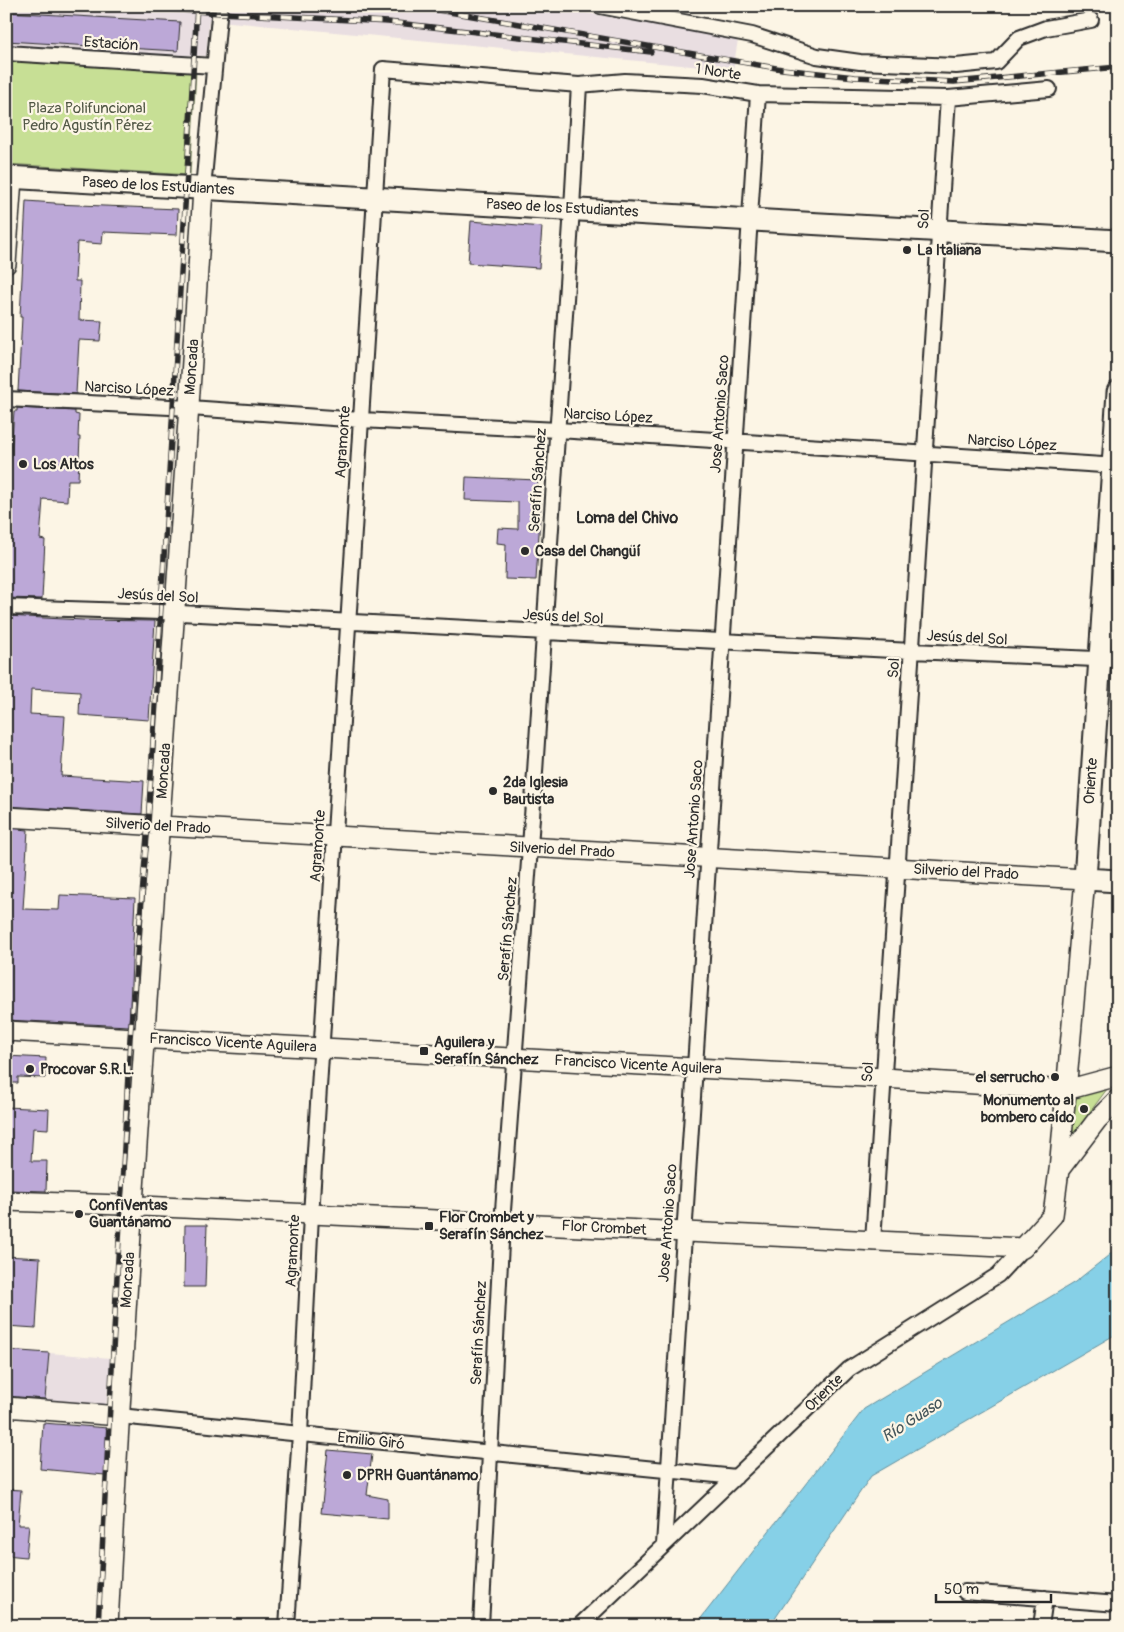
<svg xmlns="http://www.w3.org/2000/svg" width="1124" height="1632" font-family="Pangolin,sans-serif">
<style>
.built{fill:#e9dee1}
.green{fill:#c7df95;stroke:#798560}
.water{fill:#86d0e7;stroke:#628e9c}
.building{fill:#bca8d7;stroke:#2b2b2b}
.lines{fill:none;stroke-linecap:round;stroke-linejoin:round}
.street-casing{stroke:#2b2b2b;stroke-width:18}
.secondary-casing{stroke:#2b2b2b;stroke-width:22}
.primary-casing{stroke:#2b2b2b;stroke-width:25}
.street{stroke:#fcf5e5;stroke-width:14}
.secondary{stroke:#fcf5e5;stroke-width:19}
.primary{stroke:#fcf5e5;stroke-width:21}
.rail-casing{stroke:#2b2b2b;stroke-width:5.5}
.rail{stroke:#fcf5e5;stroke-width:4;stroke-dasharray:11;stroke-linecap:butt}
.poi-dot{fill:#2b2b2b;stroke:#fcf5e5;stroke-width:2}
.labels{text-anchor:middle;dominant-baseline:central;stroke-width:4.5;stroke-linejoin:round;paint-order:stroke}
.street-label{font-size:15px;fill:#2b2b2b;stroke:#fcf5e5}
.park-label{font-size:15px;fill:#525846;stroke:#fcf5e5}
.poi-label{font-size:15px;font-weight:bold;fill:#2b2b2b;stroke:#fcf5e5;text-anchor:start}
.neighbourhood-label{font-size:16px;font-weight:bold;fill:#2b2b2b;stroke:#fcf5e5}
.water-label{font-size:16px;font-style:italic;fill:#42545a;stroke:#fcf5e5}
</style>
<rect width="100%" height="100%" fill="#fcf5e5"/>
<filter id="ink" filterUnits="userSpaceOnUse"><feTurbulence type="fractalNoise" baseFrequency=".02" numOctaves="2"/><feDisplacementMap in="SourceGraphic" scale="10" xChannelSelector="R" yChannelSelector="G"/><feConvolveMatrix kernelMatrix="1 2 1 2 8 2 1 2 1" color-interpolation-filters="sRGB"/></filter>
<g filter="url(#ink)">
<path class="built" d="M6,6h542l190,34 -5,30 -524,-50 -3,36 -200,-9z
M49,1353l62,5 -5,49 -61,-5z"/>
<path class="green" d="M6,60l190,12 -6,103 -184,-11z
M1107,1089l-37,50 5,-41z"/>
<path class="water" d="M1118,1248v85l-247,143 -101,150h-75l169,-217 211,-127z"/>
<path class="building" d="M6,12l174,10 -2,29 -172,-10z
M26,201l29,2v1l123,5 -1,26 -74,-3 -1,12 -25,-2 -2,39h5l-1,39 23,1 -2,20 -21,-1 -3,54 -58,-3 4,-74h-2z
M471,221l71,6 -3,41 -71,-5z
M17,408l58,3v3l4,1 -1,22h2l-2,43h-10l-1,21 -24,-2 -3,40 5,1 -3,59 -36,-1 2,-66h-2l3,-53 5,-68h3z
M466,477l72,3 -1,23h4l-5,77 -31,-1 1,-35 -9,-1 1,-15 20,1v-27l-53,-2z
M6,616l77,4 72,1 -6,99 -70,-5 1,-23 -49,-3 -1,25 35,2 -4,60 83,5 -2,33 -136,-8z
M6,828l22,2 -5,79 36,1 1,-15 75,3 -6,128 -123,-6z
M6,1056l40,2 -1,20 -27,-1v6h-12z
M6,1107l43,2 -1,20 -15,-1 -2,33h16l-1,30 -40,-1z
M185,1225h22l-2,62h-21z
M6,1256l34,2 -4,70 -30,-2z
M6,1350l43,3 -4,46 -39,-3z
M43,1423l65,5 -3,47 -65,-6z
M328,1450l44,4 -5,41 21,4v20l-67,-6z
M6,1489l15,1 -3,35h11l-3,32 -20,-2z"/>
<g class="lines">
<g class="street-casing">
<path id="street" d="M600,6l152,29 65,21 43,6 96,4 40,-4 23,-24 27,-10 45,-8
M6,53l208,13
M203,189l17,-183
M6,399l184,9 171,12 197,10 560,36
M6,607l155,5 751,39 206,9
M873,1241l75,-1143
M119,1416l617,61
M664,1545l94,-1451
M965,1592l153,12
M287,1626l13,-192 11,-219 72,-1146 196,16 46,-4 78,4 55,9 190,4 101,-9
M481,1626l21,-402 28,-376 42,-640 7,-123
M579,1626l270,-257 149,-94 25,-27
M1041,1626l4,-28"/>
</g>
<g class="secondary-casing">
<path id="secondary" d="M6,264l6,-86
M6,817l1079,62 -26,291 -6,45 -30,33 -902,-43 -115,-4
M6,1031l878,47 182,12 52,-14
M1059,1170l38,-50 21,-21
M6,1407l113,9
M108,1626c24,-480 66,-958 95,-1437"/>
</g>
<g class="primary-casing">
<path id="primary" d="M6,177l1112,64
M1118,392l-33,487 33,2"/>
</g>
<use href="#street" class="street"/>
<use href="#secondary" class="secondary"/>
<use href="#primary" class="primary"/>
<g class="rail-casing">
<path id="rail" d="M128,6l92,7 168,9 263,30
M414,6l368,63 73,8 99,5 164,-15
M98,1626l32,-588 18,-214 49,-818"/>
</g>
<use href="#rail" class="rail"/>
</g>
</g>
<g class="poi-dot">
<circle cx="907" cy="250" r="5"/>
<circle cx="23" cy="464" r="5"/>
<circle cx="525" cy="551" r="5"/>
<circle cx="493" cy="791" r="5"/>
<rect x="419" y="1046" width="10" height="10" rx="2.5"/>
<circle cx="30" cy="1069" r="5"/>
<circle cx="1055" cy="1077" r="5"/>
<circle cx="1084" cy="1109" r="5"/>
<circle cx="79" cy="1214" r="5"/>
<rect x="424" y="1221" width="10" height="10" rx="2.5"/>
<circle cx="347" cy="1475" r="5"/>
</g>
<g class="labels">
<g class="street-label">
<text transform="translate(111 44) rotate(4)">Estación</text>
<text transform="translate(718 72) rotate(8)">1 Norte</text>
<text transform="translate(158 186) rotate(3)">Paseo de los Estudiantes</text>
<text transform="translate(562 208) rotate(3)">Paseo de los Estudiantes</text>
<text transform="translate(924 219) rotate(-87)">Sol</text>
<text transform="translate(192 367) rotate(-86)">Moncada</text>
<text transform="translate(129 389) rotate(3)">Narciso López</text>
<text transform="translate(720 414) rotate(-86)">Jose Antonio Saco</text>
<text transform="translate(608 416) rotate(3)">Narciso López</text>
<text transform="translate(343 442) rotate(-86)">Agramonte</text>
<text transform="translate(1012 443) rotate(4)">Narciso López</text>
<text transform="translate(538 480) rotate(-86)">Serafín Sánchez</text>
<text transform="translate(158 596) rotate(3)">Jesús del Sol</text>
<text transform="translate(563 617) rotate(3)">Jesús del Sol</text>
<text transform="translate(967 638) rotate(3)">Jesús del Sol</text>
<text transform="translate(894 668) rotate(-86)">Sol</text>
<text transform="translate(164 771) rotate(-86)">Moncada</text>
<text transform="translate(1091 781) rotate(-86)">Oriente</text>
<text transform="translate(694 819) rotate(-86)">Jose Antonio Saco</text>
<text transform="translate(158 826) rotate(3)">Silverio del Prado</text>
<text transform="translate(318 846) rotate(-86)">Agramonte</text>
<text transform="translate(562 850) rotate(3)">Silverio del Prado</text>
<text transform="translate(966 872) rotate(3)">Silverio del Prado</text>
<text transform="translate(508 929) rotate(-85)">Serafín Sánchez</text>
<text transform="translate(233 1043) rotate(3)">Francisco Vicente Aguilera</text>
<text transform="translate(638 1065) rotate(3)">Francisco Vicente Aguilera</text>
<text transform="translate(868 1072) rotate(-86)">Sol</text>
<text transform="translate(668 1223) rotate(-86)">Jose Antonio Saco</text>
<text transform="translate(604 1228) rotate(3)">Flor Crombet</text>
<text transform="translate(293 1251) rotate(-87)">Agramonte</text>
<text transform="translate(128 1280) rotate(-86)">Moncada</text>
<text transform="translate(479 1333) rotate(-87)">Serafín Sánchez</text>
<text transform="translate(824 1393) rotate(-44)">Oriente</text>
<text transform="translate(371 1441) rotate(6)">Emilio Giró</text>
</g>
<g class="park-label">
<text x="87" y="108">Plaza Polifuncional<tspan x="87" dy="17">Pedro Agustín Pérez</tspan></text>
</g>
<g class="poi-label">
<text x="917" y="250">La Italiana</text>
<text x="33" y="464">Los Altos</text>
<text x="535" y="551">Casa del Changüí</text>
<text x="503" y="782">2da Iglesia<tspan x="503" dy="17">Bautista</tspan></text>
<text x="434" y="1042">Aguilera y<tspan x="434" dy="17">Serafín Sánchez</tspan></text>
<text x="40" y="1069">Procovar S.R.L.</text>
<text x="1045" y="1077" text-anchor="end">el serrucho</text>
<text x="1074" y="1100" text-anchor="end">Monumento al<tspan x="1074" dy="17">bombero caído</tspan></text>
<text x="89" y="1205">ConfiVentas<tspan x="89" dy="17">Guantánamo</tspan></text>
<text x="439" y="1217">Flor Crombet y<tspan x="439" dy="17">Serafín Sánchez</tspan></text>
<text x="357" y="1475">DPRH Guantánamo</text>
</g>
<g class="neighbourhood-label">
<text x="627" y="518">Loma del Chivo</text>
</g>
<g class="water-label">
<text transform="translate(912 1420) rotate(-33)">Río Guaso</text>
</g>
</g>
<rect width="1124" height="1632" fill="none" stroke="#fcf5e5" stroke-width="25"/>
<rect x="12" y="12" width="1099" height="1607" fill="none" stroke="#2b2b2b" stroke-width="2" filter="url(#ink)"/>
<path d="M936 1594v8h115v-8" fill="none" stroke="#2b2b2b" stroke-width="2.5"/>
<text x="944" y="1594" font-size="15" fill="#2b2b2b" stroke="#fcf5e5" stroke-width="4" paint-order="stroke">50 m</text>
</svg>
